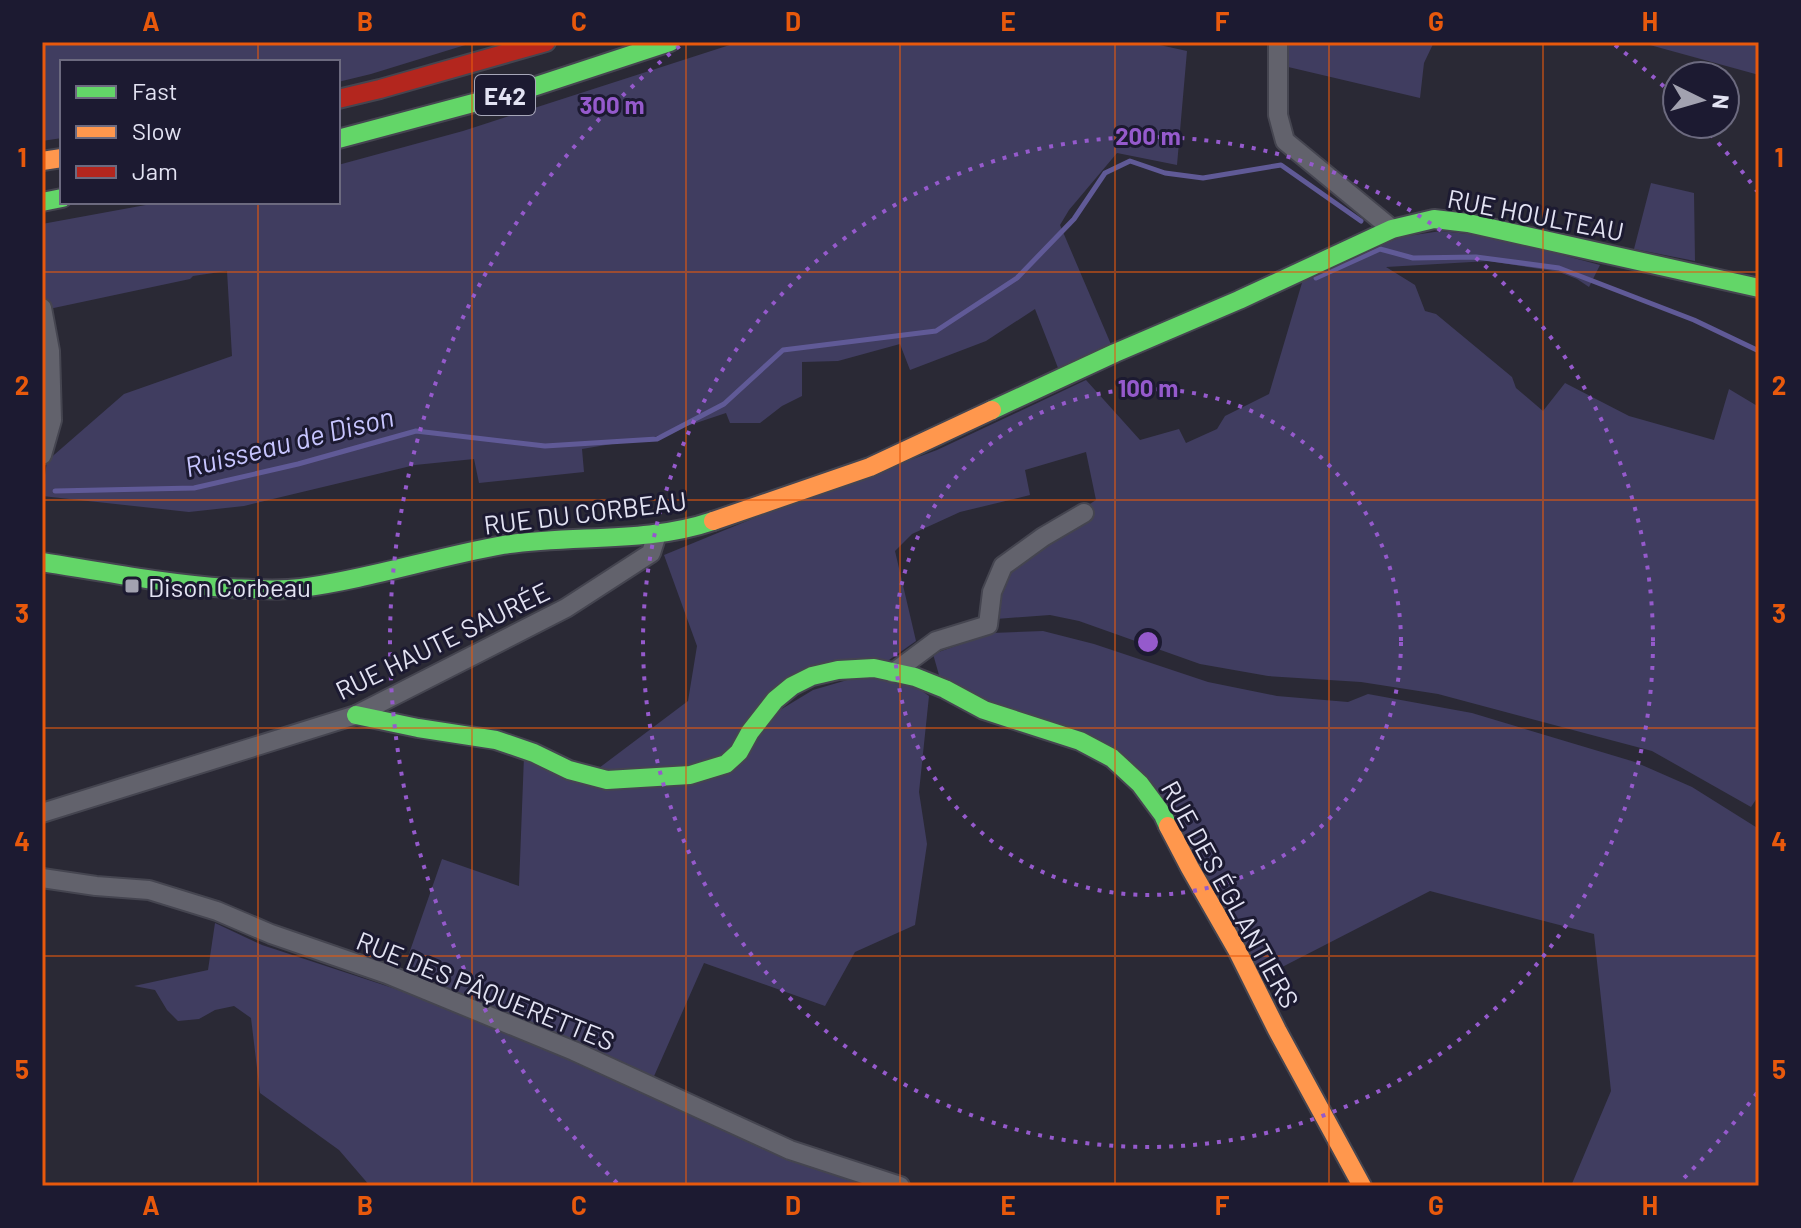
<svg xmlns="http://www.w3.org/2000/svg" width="1801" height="1228" font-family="Barlow,sans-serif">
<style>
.green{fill:#403d60}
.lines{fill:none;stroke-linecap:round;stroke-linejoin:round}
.stream{stroke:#605a97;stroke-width:5}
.street-casing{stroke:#454550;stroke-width:22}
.fast-casing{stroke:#454550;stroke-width:22}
.slow-casing{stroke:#454550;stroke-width:22}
.jam-casing{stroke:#454550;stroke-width:22}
.street{stroke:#62626c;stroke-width:18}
.fast{stroke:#63d668;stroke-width:18}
.slow{stroke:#ff974d;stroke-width:18}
.jam{stroke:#b3261e;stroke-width:18}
.grid{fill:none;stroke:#e8590c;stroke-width:2;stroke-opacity:0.55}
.ring{fill:none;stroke:#955acc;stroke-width:4;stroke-dasharray:4 8}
.poi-dot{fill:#a2a2b0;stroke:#1c1a31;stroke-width:3}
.labels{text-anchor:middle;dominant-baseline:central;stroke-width:6;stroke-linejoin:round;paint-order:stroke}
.shield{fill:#1c1a31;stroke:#a7a7b9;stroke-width:2}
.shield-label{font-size:24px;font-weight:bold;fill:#e3e3f3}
.street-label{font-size:26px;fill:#e3e3f3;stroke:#1c1a31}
.poi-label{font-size:26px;fill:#e3e3f3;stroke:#1c1a31;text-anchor:start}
.water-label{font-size:28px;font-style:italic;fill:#c7c5fe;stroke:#1c1a31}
.centre{fill:#955acc;stroke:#1c1a31;stroke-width:4}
.ring-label{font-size:24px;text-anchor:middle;font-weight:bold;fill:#955acc;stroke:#1c1a31;stroke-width:6;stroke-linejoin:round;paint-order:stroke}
.neatline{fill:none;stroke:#e8590c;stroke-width:3}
.grid-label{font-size:26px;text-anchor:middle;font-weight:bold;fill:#e8590c}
</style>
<rect width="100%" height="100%" fill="#2a2935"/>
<path class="green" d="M42,42h433l-104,32 -33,8v-20h-276v76l-20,3z
M739,42h407l41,9 -10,114 -60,-12 -48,57 -9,15 53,124 -53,24 -25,-64 -49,32 -76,29 -10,-26 -62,17 -36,1v34l-20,10 -22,17h-30l-4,-10 -72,24 -72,12 2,23 -105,11 -5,-24 -59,6 -171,41 -55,6 -147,-16 5,-35 77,-67 108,-38 -5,-85 -34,5 -3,3 -141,30 -7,-19v-66l120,-22h176v-37l125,-34z
M1284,42h150l-10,21 -4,35 -136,-32z
M1639,42h120v33z
M1651,183l43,10 1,68 -61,-12z
M1441,231l54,6 105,28 -11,22 -12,-8 -18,-7 -70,-11 -103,6 29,18 10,26 11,3 76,63 4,11 27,23 22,-28 64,33 85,24 15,-51 30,18v388l-8,12 -99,-56 -214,-57 -77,-12 -93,-6 -68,-12 -121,-43 -29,-6 -54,4 4,-38 27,-28 52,-42 17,-11 -10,-48 -61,18 5,25 -70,17 -48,22 -17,17 21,90 -27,19 -78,13 -82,84 -33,14 -105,3 97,-73 9,-55 -33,-91 105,-43 168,-62 149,-70 54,60 39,-11 7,14 31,-14 8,-13 44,-22 35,-118 97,-39z
M1043,631l51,13 114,38 69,14 71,6 20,-8 104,19 163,49 57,25 67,42v357h-188l40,-95 -17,-157 -164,-43 -173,89 -141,-229 -175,-69 -8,-28 59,-21z
M861,676l50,7 18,13 -10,96 8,52 -12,81 -60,27 -30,54 -121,-43 -53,120 -248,-112 39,-112 77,27 5,-130 69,31 127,-10 55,-64 38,-23z
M215,923l47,22 152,50 444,186 -9,5h-479l-31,-36 -79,-57 -9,-75 -17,-12 -19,4 -16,9 -21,2 -11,-11 -12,-20 -21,-4 74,-16z"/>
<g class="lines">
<path class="stream" d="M1316,278l64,-29 33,9 63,-1 83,11 135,52 65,31
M55,491l139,-3 104,-24 118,-33 129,15 112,-7 67,-35 59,-54 153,-19 81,-53 57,-59 31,-46 25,-12 35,12 38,5 78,-13 80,56"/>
<g class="street-casing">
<path id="street" d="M1278,42v73l7,26 107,88
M42,308l8,43 2,69 -10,35
M893,673l43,-32 52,-16 4,-33 11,-26 40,-29 41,-24
M42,813l314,-98 210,-107 85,-55 6,-19
M42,878l54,8 53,4 68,21 54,23 116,40 187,77 216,99 110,36"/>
</g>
<g class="fast-casing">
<path id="fast" d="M338,139l192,-51 140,-46
M42,202l20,-4
M992,410l123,-57 124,-53 153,-71 42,-10 34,4 291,65
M42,562c62,10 124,22 186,26 25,1 49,3 73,0 68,-9 134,-31 202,-43 70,-11 143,-1 210,-24
M356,715l62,13 78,12 38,13 35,17 38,10 83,-5 36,-11 13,-12 11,-20 25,-32 17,-14 20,-10 26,-6 36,-2 41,9 30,12 39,21 96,31 32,17 28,26 23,31 5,11"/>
</g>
<g class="slow-casing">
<path id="slow" d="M42,161l20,-3
M713,521l157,-54 122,-57
M1168,826l22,42 47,82 40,80 85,156"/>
</g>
<g class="jam-casing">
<path id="jam" d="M338,99l42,-10 166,-47"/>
</g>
<use href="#street" class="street"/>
<use href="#fast" class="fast"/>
<use href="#slow" class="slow"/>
<use href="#jam" class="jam"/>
</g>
<path class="grid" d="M258,42v20M472,42v1144M686,42v1144M900,42v1144M1115,42v1144M1329,42v1144M1543,42v1144M258,202v984M42,272h1717M42,500h1717M42,728h1717M42,956h1717"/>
<g class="ring">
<circle cx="1148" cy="642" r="253"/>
<circle cx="1148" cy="642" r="505"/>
<path d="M1757 1093A758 758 0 0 1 1679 1183M617 1183A758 758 0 0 1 681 45M1615 45A758 758 0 0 1 1675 97M1702 125A758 758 0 0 1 1757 191"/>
</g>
<rect class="poi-dot" x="124" y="578" width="16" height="16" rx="4"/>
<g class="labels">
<rect class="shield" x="475" y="75" width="60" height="40" rx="6"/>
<g class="shield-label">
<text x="505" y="95">E42</text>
</g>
<g class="street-label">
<text transform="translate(1536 214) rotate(11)">RUE HOULTEAU</text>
<text transform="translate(585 512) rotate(-7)">RUE DU CORBEAU</text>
<text transform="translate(442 640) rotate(-26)">RUE HAUTE SAURÉE</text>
<text transform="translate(1231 894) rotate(61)">RUE DES ÉGLANTIERS</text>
<text transform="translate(486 990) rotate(22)">RUE DES PÂQUERETTES</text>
</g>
<g class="poi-label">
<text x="148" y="586">Dison Corbeau</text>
</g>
<g class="water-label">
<text transform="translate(289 441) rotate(-14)">Ruisseau de Dison</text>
</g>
</g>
<circle cx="1148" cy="642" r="12" class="centre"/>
<g class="ring-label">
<text x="612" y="114">300 m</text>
<text x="1148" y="145">200 m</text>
<text x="1148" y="397">100 m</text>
</g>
<rect width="1801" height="1228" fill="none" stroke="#1c1a31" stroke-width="88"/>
<rect x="60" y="60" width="280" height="144" fill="#1c1a31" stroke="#6c6a7f" stroke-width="2"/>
<rect x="76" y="86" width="40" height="12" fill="#63d668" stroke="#6c6a7f" stroke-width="2"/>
<text x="132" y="100" font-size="24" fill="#e3e3f3">Fast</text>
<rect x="76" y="126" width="40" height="12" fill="#ff974d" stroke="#6c6a7f" stroke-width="2"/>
<text x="132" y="140" font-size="24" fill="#e3e3f3">Slow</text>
<rect x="76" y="166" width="40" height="12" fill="#b3261e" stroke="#6c6a7f" stroke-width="2"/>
<text x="132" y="180" font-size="24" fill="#e3e3f3">Jam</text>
<g transform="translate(1701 100) rotate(95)"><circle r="38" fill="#1c1a31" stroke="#6c6a7f" stroke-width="2"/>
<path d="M0-6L14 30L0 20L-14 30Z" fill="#a2a2b0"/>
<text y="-12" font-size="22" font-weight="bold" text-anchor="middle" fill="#e3e3f3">N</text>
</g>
<rect x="44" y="44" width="1713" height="1140" class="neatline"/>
<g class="grid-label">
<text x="151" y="31">A</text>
<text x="365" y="31">B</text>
<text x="579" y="31">C</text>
<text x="793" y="31">D</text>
<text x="1008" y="31">E</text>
<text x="1222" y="31">F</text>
<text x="1436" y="31">G</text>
<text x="1650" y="31">H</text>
<text x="22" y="167">1</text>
<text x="1779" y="167">1</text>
<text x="22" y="395">2</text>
<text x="1779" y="395">2</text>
<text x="22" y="623">3</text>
<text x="1779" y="623">3</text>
<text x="22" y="851">4</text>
<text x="1779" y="851">4</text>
<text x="22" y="1079">5</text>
<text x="1779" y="1079">5</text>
<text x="151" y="1215">A</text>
<text x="365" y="1215">B</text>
<text x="579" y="1215">C</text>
<text x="793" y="1215">D</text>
<text x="1008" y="1215">E</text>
<text x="1222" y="1215">F</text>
<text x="1436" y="1215">G</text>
<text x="1650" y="1215">H</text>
</g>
</svg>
